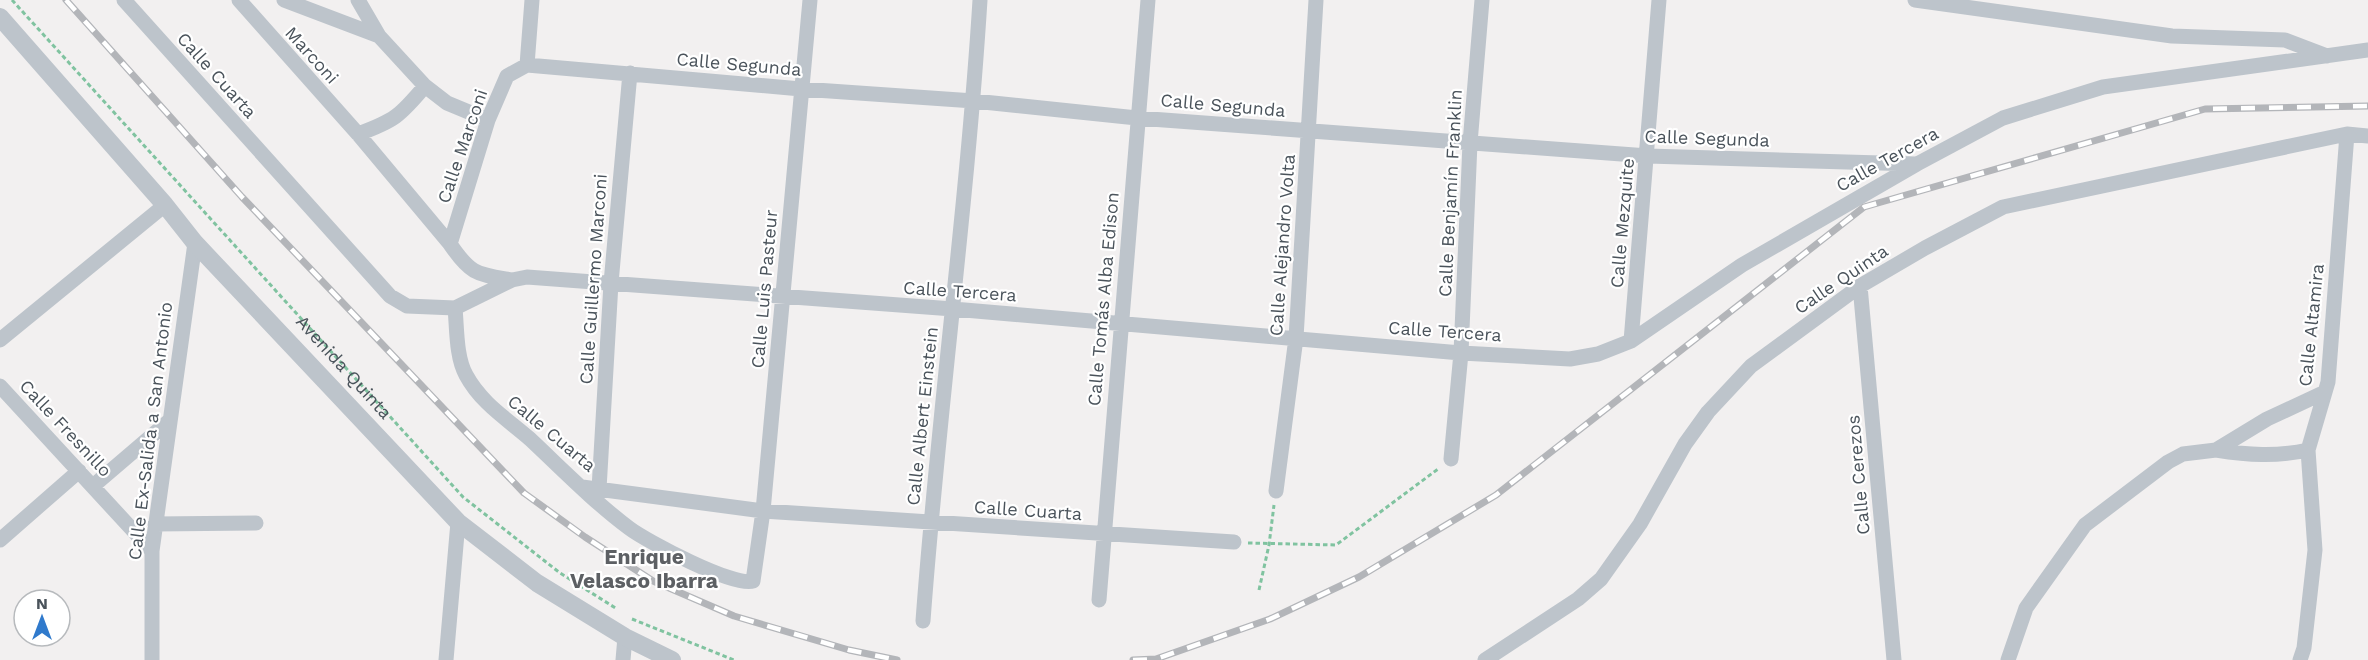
<svg xmlns="http://www.w3.org/2000/svg" width="2368" height="660" font-family="'Work Sans',sans-serif">
<style>
.lines{fill:none;stroke-linecap:round;stroke-linejoin:round}
.path{stroke:#80c3a0;stroke-width:3;stroke-dasharray:4.5 3;stroke-linecap:butt}
.minor{stroke:#bdc4cb;stroke-width:15}
.tertiary{stroke:#bdc4cb;stroke-width:18}
.rail-casing{stroke:#b3b5b9;stroke-width:7}
.rail{stroke:#fff;stroke-width:4.5;stroke-dasharray:14;stroke-linecap:butt}
.labels{text-anchor:middle;dominant-baseline:central;stroke-width:4.5;stroke-linejoin:round;paint-order:stroke}
.street-label{font-size:18px;fill:#4a535b;stroke:#fff}
.quarter-label{font-size:21px;font-weight:bold;fill:#5d6064;stroke:#fff}
</style>
<rect width="100%" height="100%" fill="#f2f0f0"/>
<g class="lines">
<g class="path">
<path id="s1" d="M12,0l451,497 97,76 57,36"/>
<path d="M1248,543l88,2 102,-76"/>
<path d="M1259,590l10,-45 5,-40"/>
<path d="M632,619l102,41"/>
</g>
<path class="minor" d="M124,0l266,296 17,10 48,2c2,21 1,49 11,67 15,28 41,44 64,64 32,30 64,63 99,89 17,13 106,60 124,53l10,-70 47,-511
M239,0l119,134 92,110c21,31 27,30 62,36
M284,0l95,36 46,50 22,17 41,17
M358,0l21,36
M1915,0l257,36 113,4 42,16
M527,65l274,24 173,12 163,17 511,38 267,8
M527,65l5,-65
M358,134c36,-13 42,-18 67,-48
M450,244l38,-124 19,-44 20,-11
M1860,286l34,374
M455,308l57,-28 15,-3 426,32 508,44 109,6 28,-5 33,-13 111,-76 175,-101 86,-46 100,-31 265,-37
M0,340l165,-135
M1631,341l28,-341
M0,386l152,165
M2216,450c32,5 60,7 92,0
M1451,459l10,-106 9,-210 12,-143
M93,486l76,-65
M582,487l181,24 471,31
M599,489l12,-206 19,-210
M1276,491l20,-153 20,-338
M155,524l101,-1
M0,540l79,-69
M1099,600l49,-600
M923,621c15,-207 44,-413 57,-621
M152,660v-109l43,-308
M446,660l12,-138
M623,660l2,-23
M1485,660l93,-61 23,-20 39,-55 45,-80 23,-32 43,-46 109,-80 65,-38 78,-41 344,-73 21,2
M2008,660l18,-52 59,-83 83,-63 15,-8 33,-4 51,-31 58,-27
M2300,660l4,-12 11,-98 -7,-100 20,-68 19,-248"/>
<path class="tertiary" d="M0,17l165,188 30,38 263,279 79,61 88,54 47,23"/>
<g class="rail-casing">
<path id="rail" d="M66,0l176,197 282,296 61,44 68,44 81,35 115,34 48,10
M1133,660l23,-1 114,-40 89,-42 137,-82 368,-288 341,-98 163,-3"/>
</g>
<use href="#rail" class="rail"/>
</g>
<g class="labels">
<g class="street-label">
<text transform="translate(312 55) rotate(48)">Marconi</text>
<text transform="translate(739 64) rotate(5)">Calle Segunda</text>
<text transform="translate(217 75) rotate(48)">Calle Cuarta</text>
<text transform="translate(1223 105) rotate(5)">Calle Segunda</text>
<text transform="translate(1707 138) rotate(2)">Calle Segunda</text>
<text transform="translate(462 146) rotate(-71)">Calle Marconi</text>
<text transform="translate(1887 159) rotate(-29)">Calle Tercera</text>
<text transform="translate(1450 193) rotate(-87)">Calle Benjamín Franklin</text>
<text transform="translate(1622 223) rotate(-85)">Calle Mezquite</text>
<text transform="translate(1282 245) rotate(-86)">Calle Alejandro Volta</text>
<text transform="translate(593 279) rotate(-86)">Calle Guillermo Marconi</text>
<text transform="translate(1841 279) rotate(-34)">Calle Quinta</text>
<text transform="translate(764 289) rotate(-85)">Calle Luis Pasteur</text>
<text transform="translate(960 291) rotate(4)">Calle Tercera</text>
<text transform="translate(1103 299) rotate(-85)">Calle Tomás Alba Edison</text>
<text transform="translate(2311 325) rotate(-84)">Calle Altamira</text>
<text transform="translate(1445 331) rotate(4)">Calle Tercera</text>
<text stroke="none"><textPath href="#s1" startOffset="495">Avenida Quinta</textPath></text>
<text transform="translate(922 416) rotate(-84)">Calle Albert Einstein</text>
<text transform="translate(66 428) rotate(47)">Calle Fresnillo</text>
<text transform="translate(150 431) rotate(-83)">Calle Ex-Salida a San Antonio</text>
<text transform="translate(552 433) rotate(40)">Calle Cuarta</text>
<text transform="translate(1858 475) rotate(-95)">Calle Cerezos</text>
<text transform="translate(1028 510) rotate(4)">Calle Cuarta</text>
</g>
<g class="quarter-label">
<text x="644" y="556">Enrique<tspan x="644" dy="24">Velasco Ibarra</tspan></text>
</g>
</g>
<g transform="translate(42 618)"><circle r="28" fill="#ffffff" stroke="#b7babd" stroke-width="1.5"/>
<path d="M0-4.5L10 22L0 15L-10 22Z" fill="#307acc"/>
<text y="-9" font-size="16" font-weight="bold" text-anchor="middle" fill="#4a535b">N</text>
</g>
</svg>
